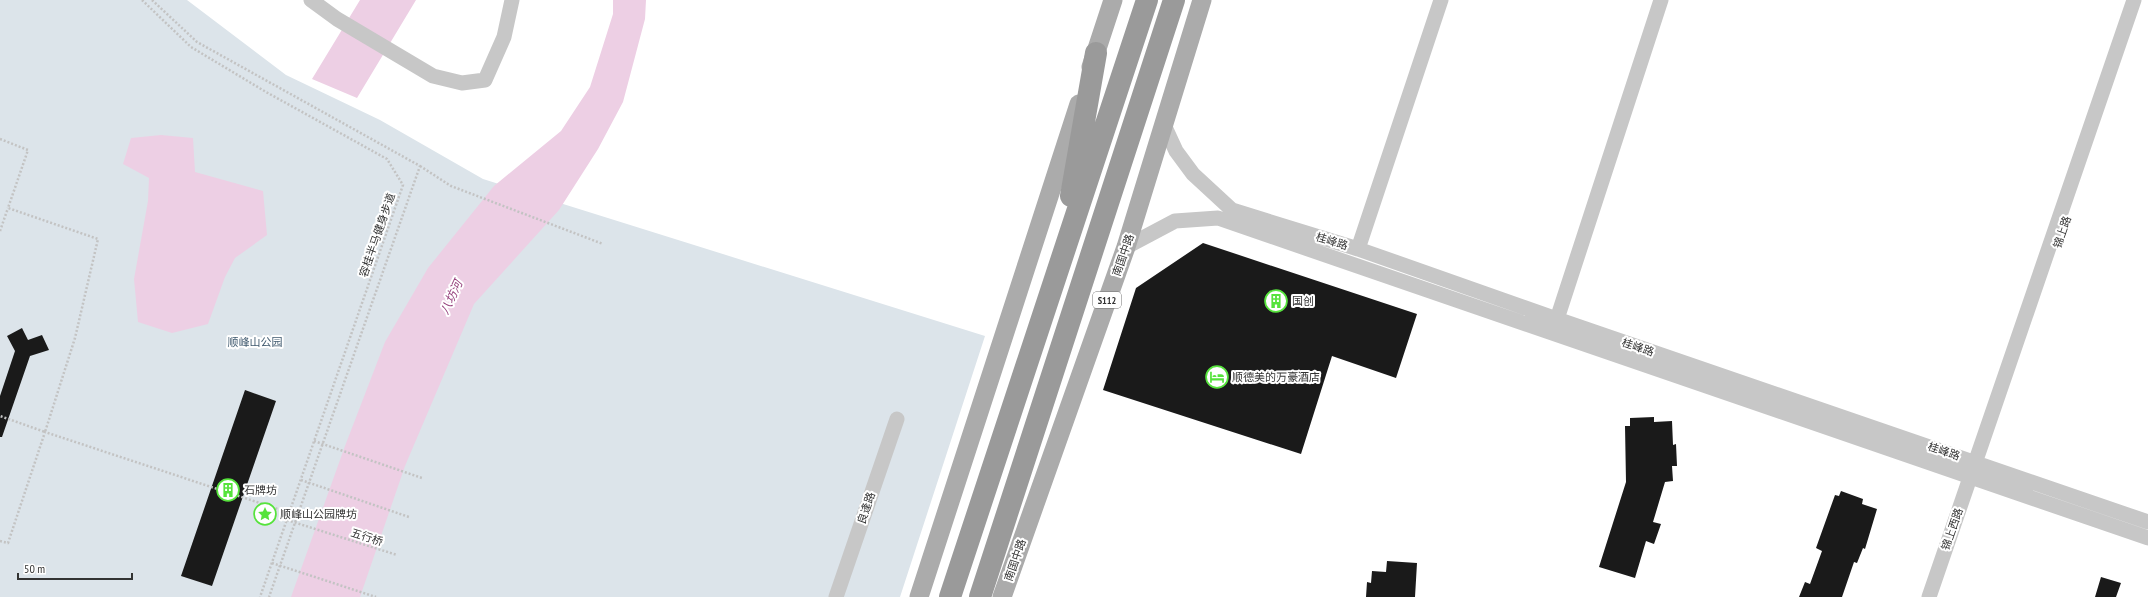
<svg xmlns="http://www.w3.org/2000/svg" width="2148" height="597" font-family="'PT Sans Narrow','Noto Sans SC',sans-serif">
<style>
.green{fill:#dce4ea}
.water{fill:#edcfe4}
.building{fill:#1a1a1a}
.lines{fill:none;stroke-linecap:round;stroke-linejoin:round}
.path{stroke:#c3c3c3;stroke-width:2.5;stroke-dasharray:2 2;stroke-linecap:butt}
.minor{stroke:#c7c7c7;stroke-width:15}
.major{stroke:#ababab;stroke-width:19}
.highway{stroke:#9a9a9a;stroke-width:22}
.path-bridge{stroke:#c3c3c3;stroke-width:2.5;stroke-dasharray:2 2;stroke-linecap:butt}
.labels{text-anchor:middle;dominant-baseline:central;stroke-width:4;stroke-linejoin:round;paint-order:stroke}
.shield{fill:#fff;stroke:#707070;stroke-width:1}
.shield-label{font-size:10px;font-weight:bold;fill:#333}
.street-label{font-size:11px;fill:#333;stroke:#fff}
.poi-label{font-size:11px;fill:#333;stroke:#fff;text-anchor:start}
.park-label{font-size:11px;fill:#405a6f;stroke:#fff}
.water-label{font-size:12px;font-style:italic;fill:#95407c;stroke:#fff}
</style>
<rect width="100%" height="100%" fill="#fff"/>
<path class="green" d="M0,0h187l99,75 94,45 103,59 502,157 -85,261h-900z"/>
<path class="water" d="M360,0h56l-59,98 -45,-19z
M613,0h33l-1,19 -22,83 -25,47 -39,61 -85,94 -69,162 -45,131h-69l54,-151 40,-104 43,-74 66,-82 67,-55 29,-44 23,-73z
M161,135l32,3 2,34 68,19 4,44 -32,23 -10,19 -17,47 -36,9 -34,-11 -4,-43 14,-78 1,-23 -26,-14 8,-26z"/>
<path class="building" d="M1203,243l214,71 -21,64 -64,-22 -31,98 -198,-64 33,-102z
M22,328l6,12 14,-5 7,15 -19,6 -28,81h-2v-41l15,-45 -8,-15z
M245,390l31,11 -64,185 -31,-10z
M1654,417v5l18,-1 1,24 3,-1 1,22h-5l1,15 -8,1 -12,40 8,2 -7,20 -8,-3 -11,37 -36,-11 27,-85 -1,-56h5v-8z
M1841,491l22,8 -1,5 15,5 -12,40 -2,-1 -6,15 -3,-1 -12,35h-43l6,-15 5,2 12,-33 -6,-3 19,-53 4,1z
M1387,561l30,2 -2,34h-49l1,-15 4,1 1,-12 14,1z
M2101,577l20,6 -5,14h-21z"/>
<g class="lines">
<path class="path" d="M142,0l49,47 75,45 121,67 16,26 -143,412
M152,0l45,42 223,124 -151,431
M0,139l28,11 -20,58 90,31 -23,99 -30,94 -45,-16
M420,166l31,20 152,58
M0,231l8,-23
M0,541l8,2 37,-111 245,81"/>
<path class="minor" d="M311,0l26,19 96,57 29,7 23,-3 19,-43 8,-37
M1164,125l12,26 17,23 39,36 126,39 199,70 591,203
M1126,247l49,-26 43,-3 930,320
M1358,249l83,-249
M1557,319l104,-319
M836,597l61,-178
M1929,597l205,-597"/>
<path class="major" d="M1091,67l22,-67
M919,597l160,-493
M1002,597l124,-350 76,-247"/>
<path class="highway" d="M1071,196l25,-143
M950,597l197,-597
M980,597l194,-597"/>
<path class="path-bridge" d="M314,441l108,37
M301,480l108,37
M287,520l110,35
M272,563l104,34"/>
</g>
<defs>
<g id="building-ring" transform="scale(1.15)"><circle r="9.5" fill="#fff" stroke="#56e33c" stroke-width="1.5"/><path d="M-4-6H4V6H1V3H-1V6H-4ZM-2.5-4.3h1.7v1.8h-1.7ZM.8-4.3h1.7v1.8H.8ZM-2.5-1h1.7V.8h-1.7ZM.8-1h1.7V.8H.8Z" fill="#56e33c"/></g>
<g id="hotel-ring" transform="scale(1.15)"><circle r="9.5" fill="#fff" stroke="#56e33c" stroke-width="1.5"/><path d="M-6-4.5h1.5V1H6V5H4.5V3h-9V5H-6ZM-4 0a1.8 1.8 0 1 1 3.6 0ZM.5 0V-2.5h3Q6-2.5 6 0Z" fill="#56e33c"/></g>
<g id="sight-ring" transform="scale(1.15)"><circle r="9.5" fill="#fff" stroke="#56e33c" stroke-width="1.5"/><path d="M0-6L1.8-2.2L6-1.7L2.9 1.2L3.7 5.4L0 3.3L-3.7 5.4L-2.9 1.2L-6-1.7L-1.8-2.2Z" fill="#56e33c"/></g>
</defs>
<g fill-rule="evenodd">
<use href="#building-ring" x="1276" y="301"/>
<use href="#hotel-ring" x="1217" y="377"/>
<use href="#building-ring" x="228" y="490"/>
<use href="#sight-ring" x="265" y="514"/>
</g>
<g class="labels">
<rect class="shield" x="1093" y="292" width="28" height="16" rx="3"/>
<g class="shield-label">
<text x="1107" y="300">S112</text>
</g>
<g class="street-label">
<text transform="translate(2062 232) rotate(-71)">锦上路</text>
<text transform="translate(377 235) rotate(-71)">容桂半马健身步道</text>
<text transform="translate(1332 241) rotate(17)">桂峰路</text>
<text transform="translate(1123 255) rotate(-71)">南国中路</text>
<text transform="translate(1638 347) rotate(19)">桂峰路</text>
<text transform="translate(1944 451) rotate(19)">桂峰路</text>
<text transform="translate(866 508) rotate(-71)">良逢路</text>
<text transform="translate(1952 529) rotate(-71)">锦上西路</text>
<text transform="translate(367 537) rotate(18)">五行桥</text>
<text transform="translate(1015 560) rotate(-71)">南国中路</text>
</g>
<g class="poi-label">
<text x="1292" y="301">国创</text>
<text x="1232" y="377">顺德美的万豪酒店</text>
<text x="244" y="490">石牌坊</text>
<text x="280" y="514">顺峰山公园牌坊</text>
</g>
<g class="park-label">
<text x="255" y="342">顺峰山公园</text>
</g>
<g class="water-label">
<text transform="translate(451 297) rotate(-65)">八坊河</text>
</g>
</g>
<path d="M18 573v6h114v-6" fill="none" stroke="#333333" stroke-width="2"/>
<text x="24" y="573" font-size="12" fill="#333333" stroke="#ffffff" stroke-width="3" paint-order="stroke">50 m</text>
</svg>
